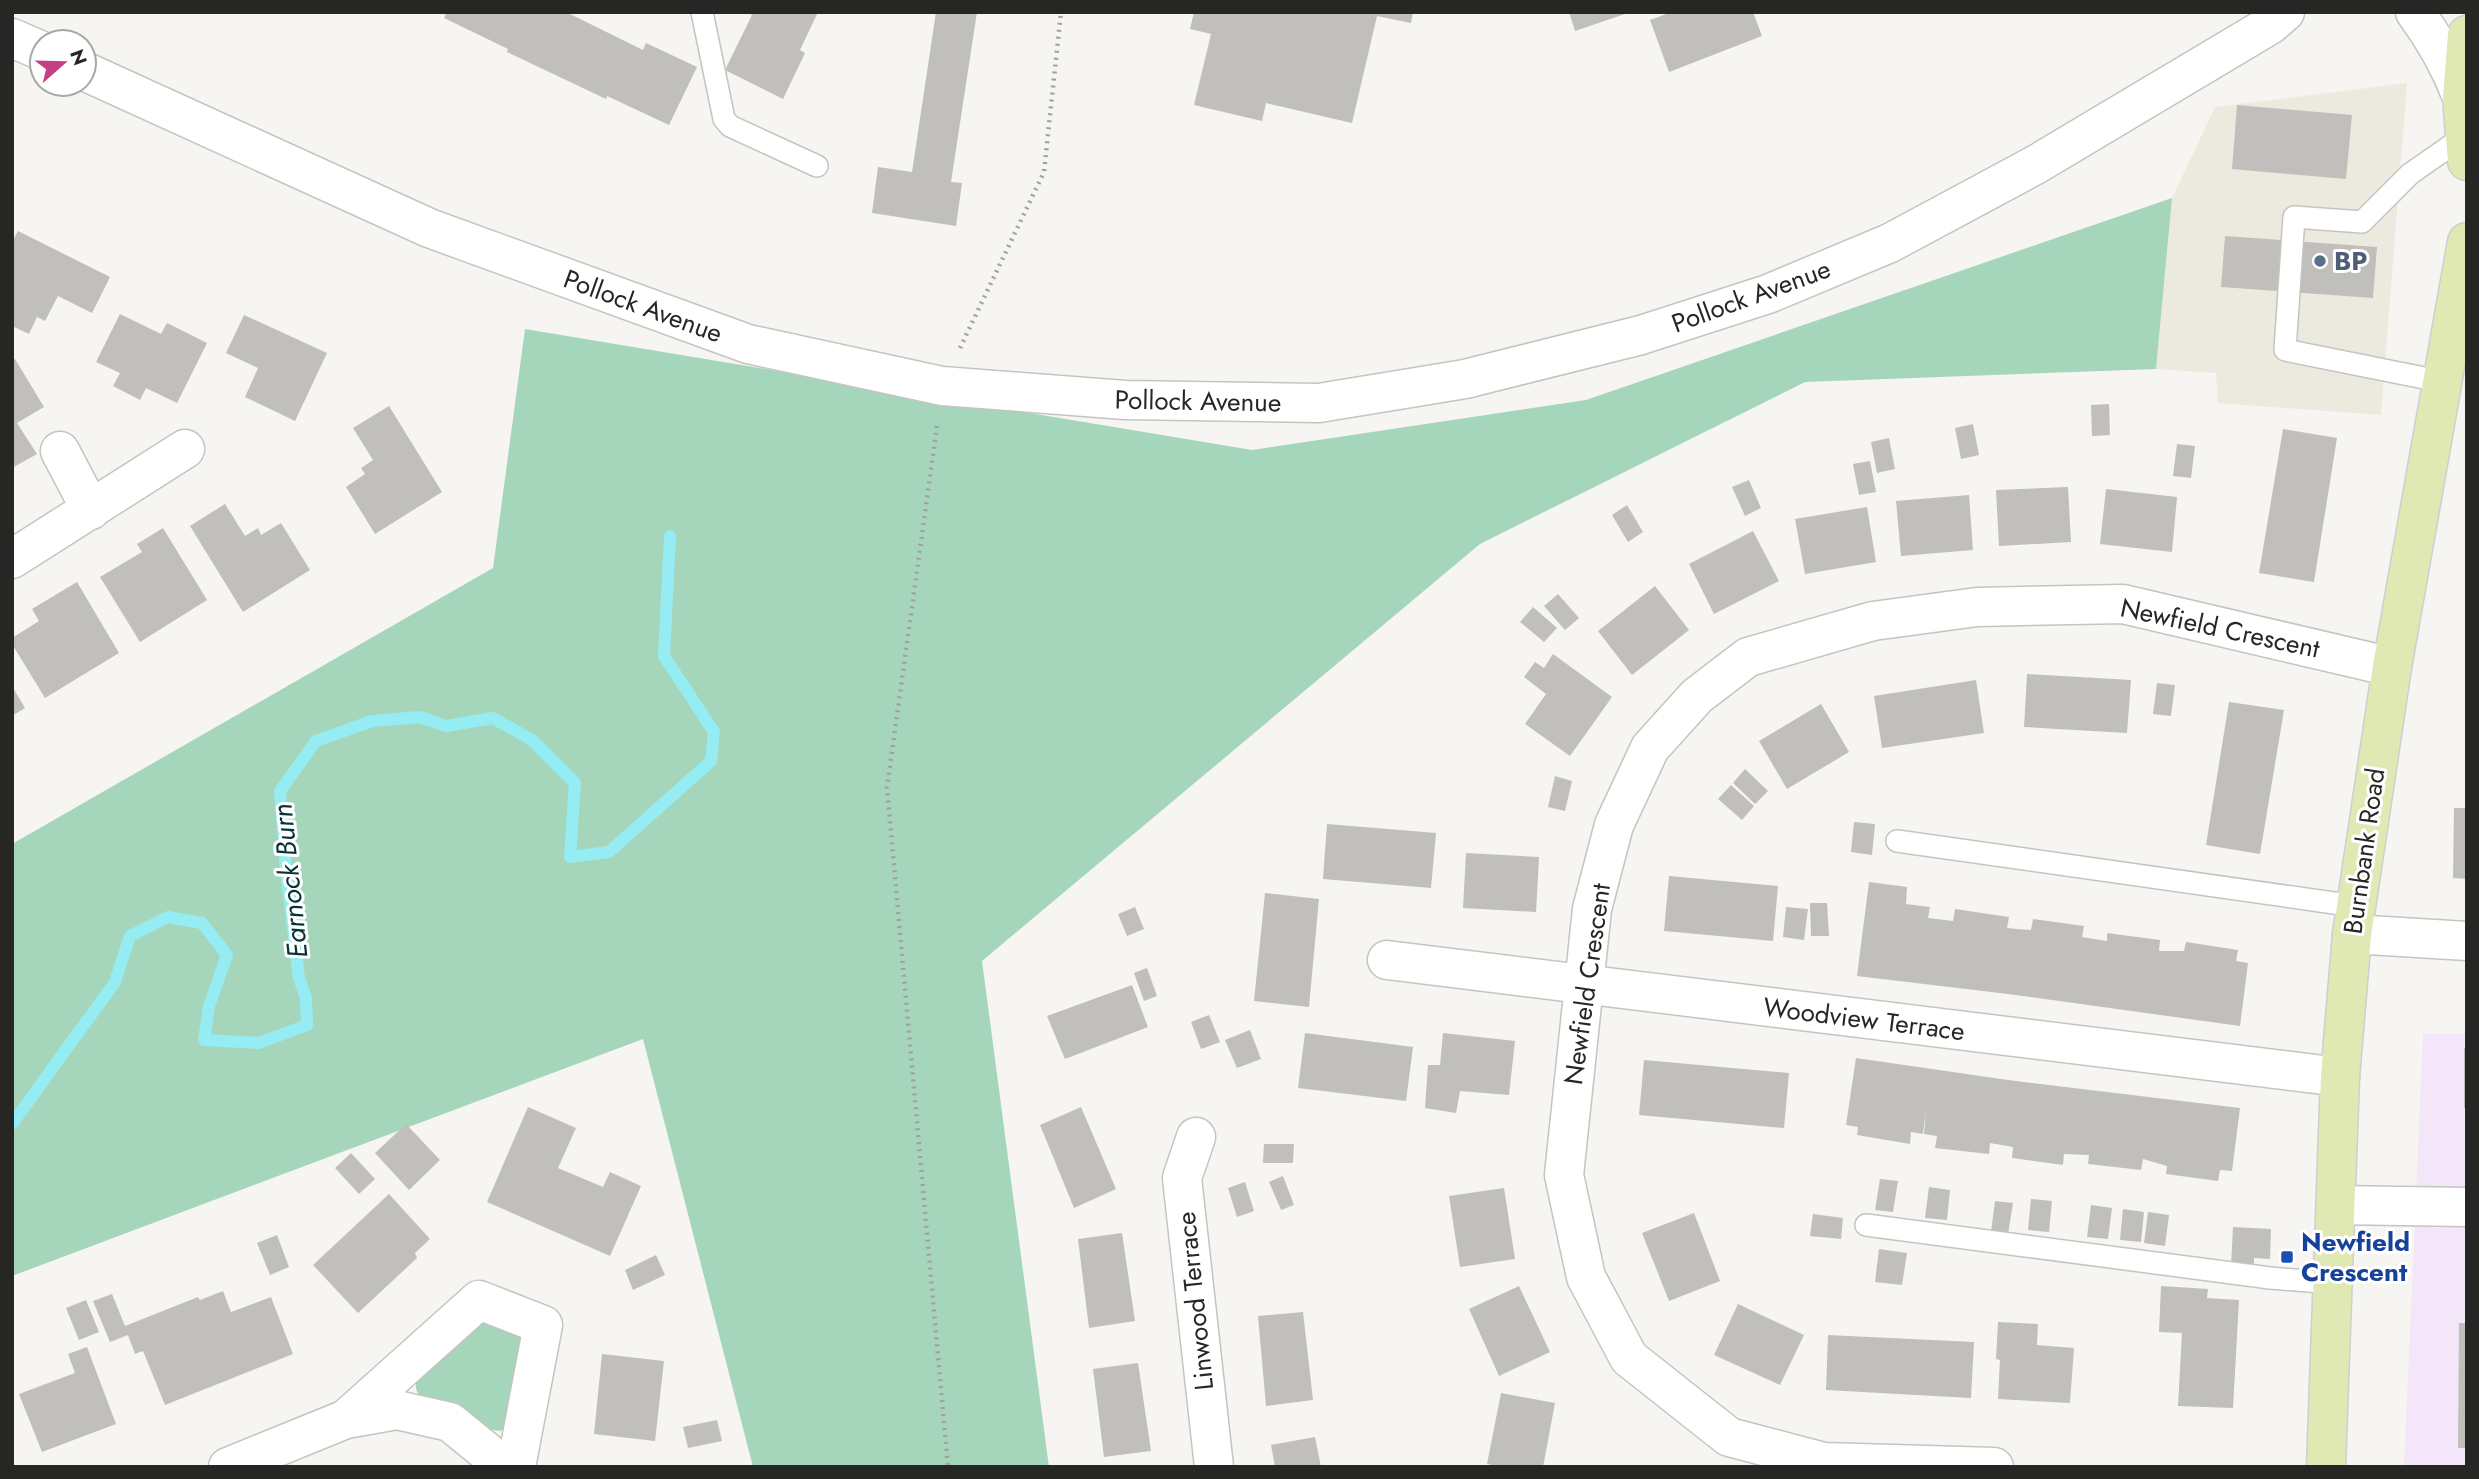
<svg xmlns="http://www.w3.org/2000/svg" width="2479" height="1479" font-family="Jost,sans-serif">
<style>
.built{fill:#eceadf}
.industrial{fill:#f3e6f9}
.green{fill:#a5d6bb}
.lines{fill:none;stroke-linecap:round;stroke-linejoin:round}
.stream{stroke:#95edf3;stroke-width:12}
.building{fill:#c0bfbc}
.service-casing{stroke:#c4c4c0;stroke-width:24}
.minor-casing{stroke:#c4c4c0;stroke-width:41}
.tertiary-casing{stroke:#c4c4c0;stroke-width:41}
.primary-casing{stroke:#cfcfcf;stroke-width:41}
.path{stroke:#a1a09e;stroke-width:4.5;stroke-dasharray:2 5;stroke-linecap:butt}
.service{stroke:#fff;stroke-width:21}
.minor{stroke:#fff;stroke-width:38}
.tertiary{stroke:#fff;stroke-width:38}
.primary{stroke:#e0e8b3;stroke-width:38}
.service-dot{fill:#5c6f8a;stroke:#fff;stroke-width:2.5}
.transit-dot{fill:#1a4fb4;stroke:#fff;stroke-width:2.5}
.labels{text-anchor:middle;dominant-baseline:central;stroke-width:6;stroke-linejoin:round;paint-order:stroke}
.service-label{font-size:26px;font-weight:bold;fill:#4e5e75;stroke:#fff;text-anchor:start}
.street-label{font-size:26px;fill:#262624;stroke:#fff}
.transit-label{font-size:26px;font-weight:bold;fill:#164399;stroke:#fff;text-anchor:start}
.water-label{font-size:28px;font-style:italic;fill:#053235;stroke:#fff}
</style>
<rect width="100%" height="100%" fill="#f6f5f2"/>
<path class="built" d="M2407,83l-26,332 -163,-12 -2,-30 -60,-4 16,-171 43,-91z"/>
<path class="industrial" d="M2423,1034h44v433h-63z"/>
<path class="green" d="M2172,198l-16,171 -351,13 -325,162 -498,417 67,506h-296l-110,-428 -631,237v-432l481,-276 32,-239 727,121 334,-50z
M483,1316l47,19 -23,94c-19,8 -33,-14 -50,-21 -11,-4 -29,-3 -37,-13 -5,-4 -4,-9 -4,-15z"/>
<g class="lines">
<path class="stream" d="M12,1124l103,-142 15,-46 38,-19 34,6 25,32 -18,51 -5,34 55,3 48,-18 -1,-27 -7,-20 -13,-108 -6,-79 36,-50 56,-20 48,-4 26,9 47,-8 39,22 43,43 -5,74 39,-5 102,-91 3,-29 -50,-76 6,-120"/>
</g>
<path class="building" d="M447,12h119l77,38 3,-7 51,24 -28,58 -62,-29 -1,3 -99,-47 1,-3 -64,-31z
M747,12h71l-18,38 5,3 -22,46 -58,-29 27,-55z
M936,12h41l-26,170 11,1 -6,43 -84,-13 6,-46 34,5z
M1194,12h219l-2,11 -34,-7 -25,107 -86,-20 -4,18 -68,-16 17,-71 -21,-5z
M1569,12h59v1l-53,18z
M1672,12h81l9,24 -93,36 -19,-52z
M2237,105l115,10 -6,64 -114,-10z
M18,231l92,46 -18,36 -34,-17 -13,25 -8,-4 -8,17 -17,-8v-84z
M2225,236l152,11 -4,51 -152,-11z
M120,314l41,20 6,-11 40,20 -30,60 -31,-15 -6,12 -27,-14 7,-13 -24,-11z
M244,315l83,38 -32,68 -50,-24 13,-29 -32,-15z
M15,359l29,48 -27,16 20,31 -25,14v-107z
M2109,404l1,31 -18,1 -1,-31z
M389,406l53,86 -67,42 -29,-47 19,-13 -4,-6 12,-8 -20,-32z
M1973,424l6,31 -18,4 -6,-31z
M2283,429l54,9 -23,144 -55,-9z
M1889,438l6,31 -18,4 -6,-31z
M2177,444l18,2 -4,32 -18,-2z
M1870,461l6,31 -17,3 -6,-31z
M1749,480l12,28 -16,8 -13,-29z
M2068,487l3,55 -72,4 -3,-56z
M2106,489l71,8 -5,55 -72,-8z
M1969,495l4,55 -72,6 -5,-55z
M225,504l20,32 13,-8 3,7 20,-12 29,47 -67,42 -53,-86z
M1627,505l16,27 -15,10 -16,-27z
M1867,507l9,55 -71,12 -10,-55z
M163,528l44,72 -67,42 -40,-65 42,-25 -5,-8z
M1753,531l26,50 -65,33 -25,-50z
M77,582l42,71 -74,45 -33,-54v-6l27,-17 -7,-12z
M1655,586l34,44 -57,45 -34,-44z
M1558,594l21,24 -14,12 -21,-24z
M1533,607l24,21 -13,14 -24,-20z
M1553,654l59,43 -42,59 -45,-32 21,-30 -22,-17 11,-15 9,6z
M2027,674l104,6 -4,53 -103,-6z
M1976,680l8,53 -102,15 -8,-52z
M2157,683l18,2 -4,31 -18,-2z
M12,686l13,22 -13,8z
M2229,702l55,8 -24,144 -54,-9z
M1821,704l28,48 -62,37 -28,-48z
M1745,769l23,22 -13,13 -22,-21z
M1555,776l17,5 -7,30 -17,-4z
M1731,785l23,21 -12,14 -24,-21z
M2454,808h13v71l-14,-1z
M1854,822l21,2 -3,31 -21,-3z
M1327,824l109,9 -5,55 -108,-9z
M1466,853l73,4 -3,55 -73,-4z
M1669,876l109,10 -5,55 -109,-10z
M1869,882l38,5 -1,17 24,3 -2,11 25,3 2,-12 54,8 -2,11 10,1 14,1 2,-11 51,7 -2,11 25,4v-8l53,7 -1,11h25l2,-9 52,8 -2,11 12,2 -8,63 -232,-32 -151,-18z
M1265,893l54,6 -10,108 -55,-6z
M1810,903h17l2,33h-18z
M1135,907l9,22 -17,7 -9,-22z
M1786,907l22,2 -4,31 -21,-3z
M1147,968l10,28 -13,5 -10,-28z
M1132,985l16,42 -83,32 -18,-43z
M1209,1015l11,27 -19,7 -10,-27z
M1250,1030l11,29 -24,9 -12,-28z
M1305,1033l108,14 -7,54 -108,-13z
M1443,1033l72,8 -6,54 -49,-4 -4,22 -31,-5 3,-43h12z
M2464,1048h3v60h-3z
M1856,1058l152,22 232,28 -8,63 -12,-1 -2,11 -52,-7 1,-8 -24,-7 -2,11 -53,-6 1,-9 -25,-1 -1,11 -51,-7 1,-11 -23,-4 -1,11 -54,-6 2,-12 -13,-2 2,-25 -3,25 -12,-2 -1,12 -53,-9 1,-8 -12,-2z
M1644,1060l145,13 -5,55 -145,-13z
M528,1107l48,21 -18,40 45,19 7,-15 31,14 -31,70 -123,-54z
M1081,1107l35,82 -42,19 -34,-83z
M406,1124l34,36 -31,30 -34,-37z
M1264,1144h30l-1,19h-30z
M351,1153l24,26 -16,15 -24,-26z
M1283,1176l11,29 -13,5 -12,-28z
M1880,1179l18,2 -5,31 -18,-2z
M1245,1182l9,29 -17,6 -9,-29z
M1929,1187l21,3 -3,30 -22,-2z
M1504,1188l11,71 -55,8 -11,-71z
M389,1194l41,45 -15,14 2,5 -59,55 -45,-48z
M2031,1199l21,2 -3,31 -21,-2z
M1995,1201l18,2 -5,31 -17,-2z
M2091,1205l21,3 -4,31 -21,-2z
M2123,1209l21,3 -3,30 -21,-2z
M2148,1212l21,3 -4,31 -21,-3z
M1694,1213l26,68 -51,20 -27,-68z
M1813,1214l30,4 -2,21 -31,-3z
M2233,1227l38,2 -1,30 -16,-1v9l-23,-1z
M1122,1233l13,88 -46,7 -11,-89z
M277,1235l12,32 -19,8 -13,-32z
M1879,1249l28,4 -5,32 -27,-3z
M656,1255l9,20 -32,15 -8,-20z
M1519,1286l31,66 -51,24 -30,-67z
M2161,1286l47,3 -1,9 32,2 -6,108 -55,-2 4,-73 -23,-1z
M223,1291l8,21 40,-15 22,57 -128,51 -22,-54 -8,3 -7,-19 -18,7 -17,-41 19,-7 13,32 73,-29 2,3z
M86,1300l13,32 -20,8 -13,-32z
M1738,1304l66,31 -24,50 -66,-30z
M1303,1312l10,88 -47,6 -8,-90z
M1998,1322l40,2 -1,21 37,3 -4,55 -72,-4 2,-39 -4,-1z
M2459,1323h8v125h-9z
M1828,1335l146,7 -3,56 -145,-8z
M87,1347l29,77 -74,28 -23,-58 56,-21 -7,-19z
M602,1354l62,7 -9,80 -61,-7z
M1138,1363l13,88 -47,6 -11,-88z
M1501,1393l54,10 -12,64h-41l-15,-3z
M717,1420l5,21 -34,7 -5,-21z
M1315,1437l6,30h-46l-4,-22z"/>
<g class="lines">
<g class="service-casing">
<path id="service" d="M702,12l22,107 6,7 87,40
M2444,382l-159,-32 9,-133 68,5 48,-48 53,-37
M1897,841l458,65
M1866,1225l404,53 63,5"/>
</g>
<g class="minor-casing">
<path id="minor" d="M60,451l31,59
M12,559l173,-110
M2352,934l115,7
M1387,960l953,117
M1196,1137l-14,41 32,289
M2336,1205l131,2
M346,1419l133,-119 64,25 -27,142
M228,1467l118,-48 51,-9 53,12 38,31 8,14
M1994,1467l-170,-5 -95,-25 -100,-79 -43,-81 -22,-102 28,-266 22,-84 36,-77 47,-52 51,-39 125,-36 104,-14 146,-3 269,63"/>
</g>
<g class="tertiary-casing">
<path id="tertiary" d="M2415,12c20,27 35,54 47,85
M12,38l30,13
M84,71l345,157 319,116 194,42 183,14 194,3 146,-24 176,-44 127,-41 122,-51 147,-79 233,-139 15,-13"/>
</g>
<g class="primary-casing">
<path id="primary" d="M2467,35l-5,62 5,64
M2326,1467l14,-390 12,-143 40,-267 75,-425"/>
</g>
<path class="path" d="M960,348l84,-176 17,-160
M937,426l-50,362 61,679"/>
<use href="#service" class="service"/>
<use href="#minor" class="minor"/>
<use href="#tertiary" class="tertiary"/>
<use href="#primary" class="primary"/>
</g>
<circle class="service-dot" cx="2320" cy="261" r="7"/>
<rect class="transit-dot" x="2280" y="1250" width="14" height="14" rx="3.5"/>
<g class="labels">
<g class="service-label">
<text x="2334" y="261">BP</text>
</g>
<g class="street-label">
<text transform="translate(1751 296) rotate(-20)">Pollock Avenue</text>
<text transform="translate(643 306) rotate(20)">Pollock Avenue</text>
<text transform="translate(1198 401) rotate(1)">Pollock Avenue</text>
<text transform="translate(2220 628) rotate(12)">Newfield Crescent</text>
<text transform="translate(2364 851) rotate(-82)">Burnbank Road</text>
<text transform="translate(1587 984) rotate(-82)">Newfield Crescent</text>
<text transform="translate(1864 1019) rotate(7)">Woodview Terrace</text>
<text transform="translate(1195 1301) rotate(-96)">Linwood Terrace</text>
</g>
<g class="transit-label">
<text x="2301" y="1242">Newfield<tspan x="2301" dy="30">Crescent</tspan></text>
</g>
<g class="water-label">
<text transform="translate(290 881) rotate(-96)">Earnock Burn</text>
</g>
</g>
<rect width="2479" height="1479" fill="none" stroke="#262624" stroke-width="28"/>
<g transform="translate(63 63) rotate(70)"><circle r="33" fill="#ffffff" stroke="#a8a8a7" stroke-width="2"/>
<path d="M0-5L12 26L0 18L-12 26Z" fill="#c44084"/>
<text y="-10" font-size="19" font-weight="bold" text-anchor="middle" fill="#262624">N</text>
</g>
</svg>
